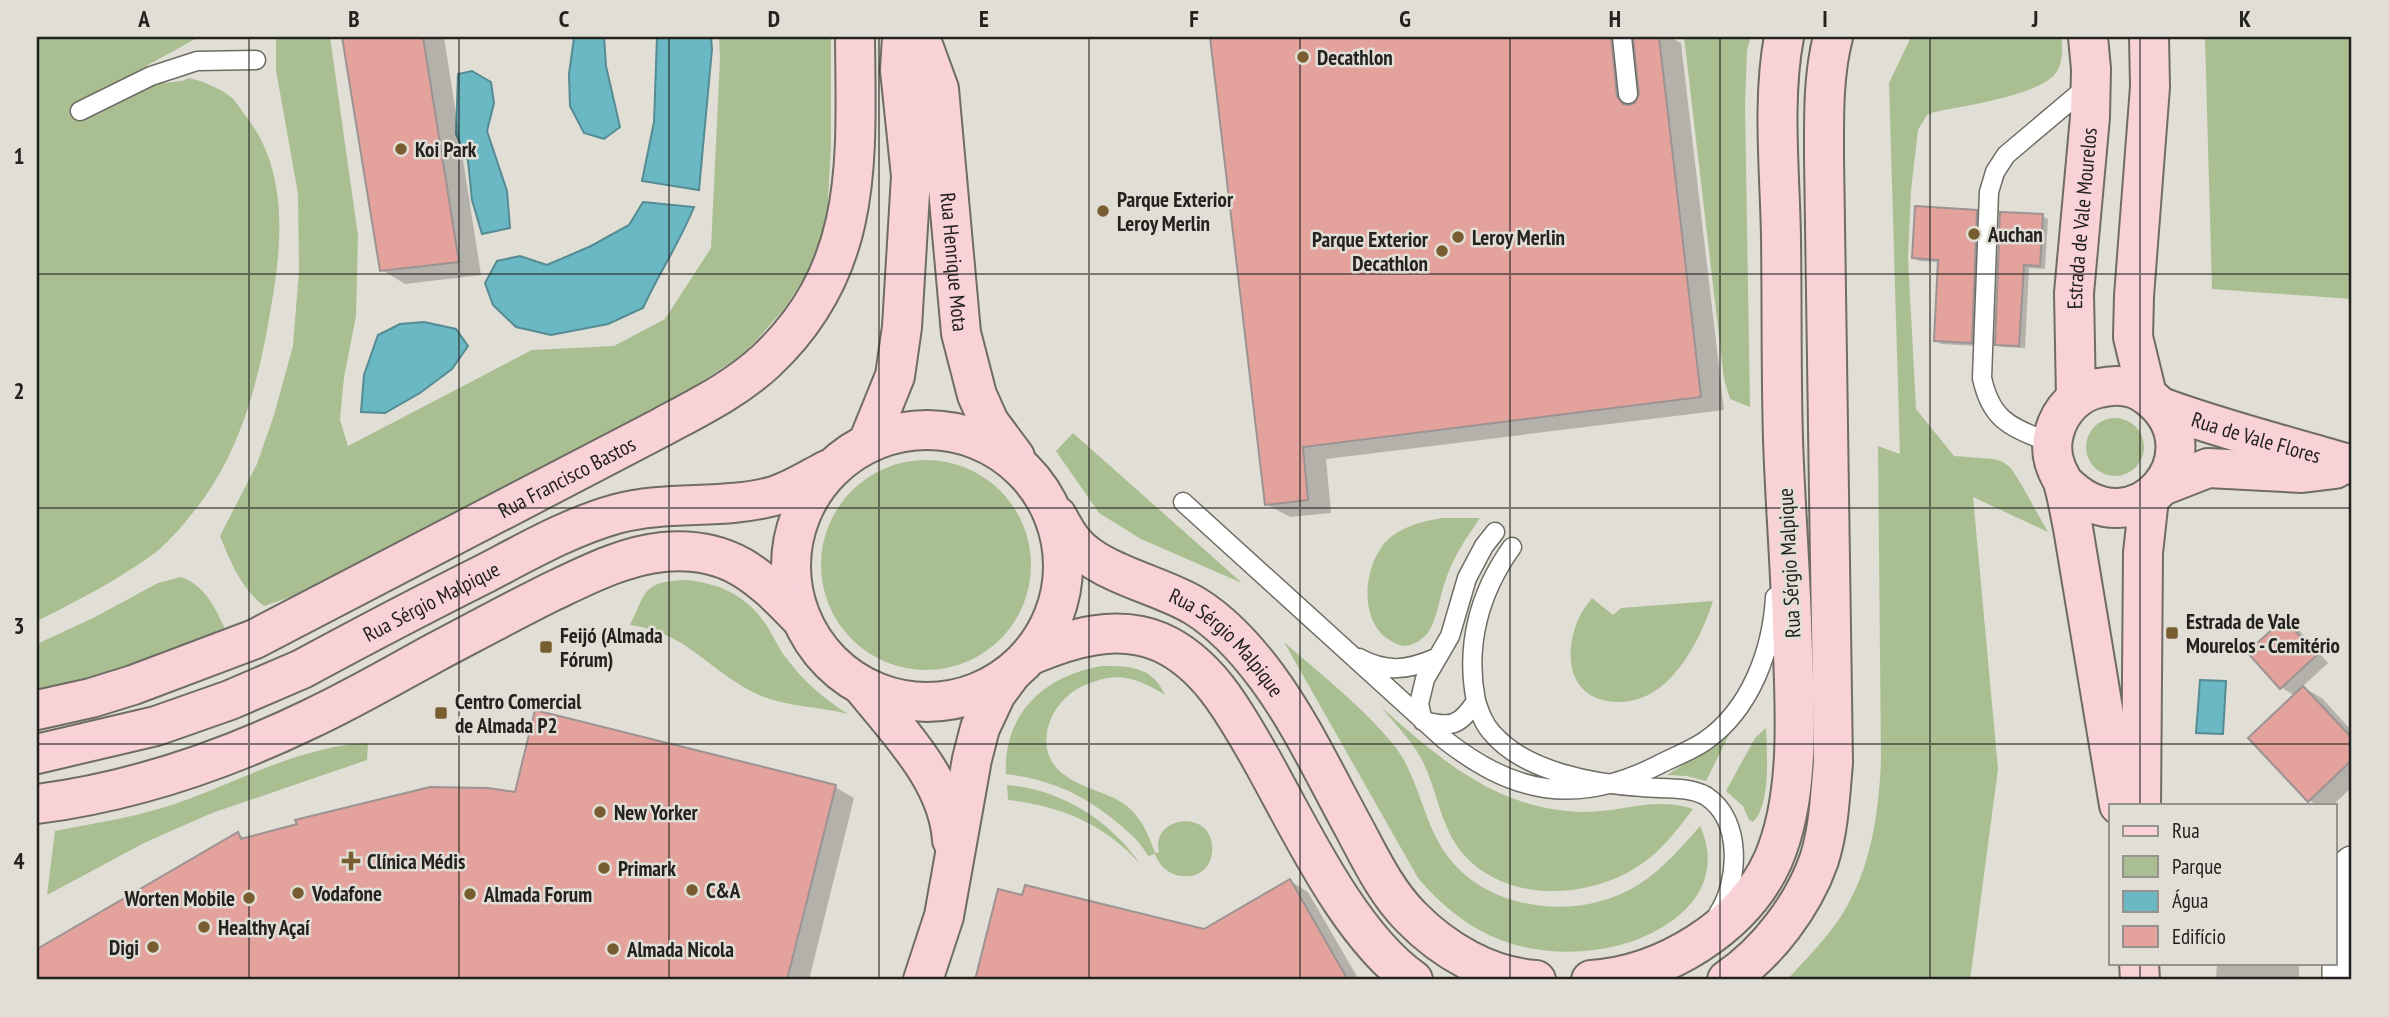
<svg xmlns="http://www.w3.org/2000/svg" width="2389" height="1017" font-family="'PT Sans Narrow',sans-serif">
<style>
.green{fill:#a9bf91}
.water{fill:#6ab8c4;stroke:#558b92;stroke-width:2}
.shadow{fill:#0003}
.building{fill:#e3a29c;stroke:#9c9392;stroke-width:2}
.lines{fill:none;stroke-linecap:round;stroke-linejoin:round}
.lane-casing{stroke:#6e6c64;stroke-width:21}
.street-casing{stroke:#6e6c64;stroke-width:38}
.secondary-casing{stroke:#6e6c64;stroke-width:42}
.lane{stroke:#fff;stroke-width:18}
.street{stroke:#fff;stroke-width:35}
.secondary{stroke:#f9d2d8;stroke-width:38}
.grid{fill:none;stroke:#23221f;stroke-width:2;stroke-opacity:0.55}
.poi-dot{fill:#775d2f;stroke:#e1ded6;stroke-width:2.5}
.labels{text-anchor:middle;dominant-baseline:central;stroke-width:5;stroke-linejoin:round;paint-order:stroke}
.poi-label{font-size:21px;font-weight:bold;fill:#23221f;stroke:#e1ded6;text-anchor:start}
.street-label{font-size:21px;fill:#23221f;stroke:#e1ded6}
.neatline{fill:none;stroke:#23221f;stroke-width:2.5}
.grid-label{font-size:23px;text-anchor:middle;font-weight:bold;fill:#23221f}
</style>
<rect width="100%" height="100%" fill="#e1ded6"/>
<path class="green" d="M37,37h162l-53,29 9,18 27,-3 7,-3c12,3 29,9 39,17 7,4 12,13 17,20 45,56 37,132 25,198 -11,66 -28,133 -68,188 -13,17 -29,37 -46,51 -36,27 -79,49 -119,69z
M276,37h54l28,199 -2,80 -12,61 -4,43 8,26 184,-96 82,-4 51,-27 46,-71 9,-190 -1,-21h112v107l-4,75 -18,51 -25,39 -41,46 -101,64 -97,46 -240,127 -41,14c-23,-18 -33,-43 -44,-70l37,-72 17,-49 19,-69 6,-75 -1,-77 -22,-124z
M1684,37h67l-4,13 -2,55 5,302 -20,-8 -6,-20z
M1911,37h150c2,11 2,28 -6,37 -18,22 -93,32 -121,38l-7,3 -9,15 -7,60 -3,68 8,151 38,47 40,3 9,3 8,6 10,16 27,48 -75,-35 25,272 -28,211h-183c19,-21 41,-43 56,-67 28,-45 36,-101 38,-153l-3,-314 22,8 -11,-371z
M2205,37h147v262l-140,-10z
M2086 447a29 29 0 1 1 58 0a29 29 0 1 1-58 0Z
M1073,433l169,150 -101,-44 -42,-26 -43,-62z
M821 565a105 105 0 1 1 210 0a105 105 0 1 1-210 0Z
M1442,518h38c-14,20 -26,38 -34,61 -6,15 -9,43 -19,55 -6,6 -14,12 -23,12 -7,-1 -13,-5 -19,-9 -28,-23 -20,-80 7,-101 15,-11 33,-15 50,-18z
M181,577c24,8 35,32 45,54l-118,43 -71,18v-48l56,-26 65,-35z
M685,580c37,3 66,18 85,51 6,10 10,20 17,28 17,23 37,40 61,55 -29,-8 -63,-7 -91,-20 -49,-23 -68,-61 -127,-69 17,-33 11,-43 55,-45z
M1592,598l21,17 8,-7 92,-7c-11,34 -35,84 -72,97 -14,5 -28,5 -42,1 -35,-12 -33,-56 -19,-83 3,-7 8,-12 12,-18z
M1284,642c36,32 78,64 109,102 26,32 29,76 53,110 41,58 133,68 192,31 25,-16 43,-37 62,-59 28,62 -25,104 -80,119 -31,8 -65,9 -96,2 -44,-10 -78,-36 -106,-69z
M1101,666c29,0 51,0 64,29 -20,-13 -42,-23 -66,-15 -9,3 -21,7 -29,14 -26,20 -35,62 -4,82 19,14 44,16 62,31 15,13 21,29 27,46l4,-1c-9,-35 50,-44 53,-7 4,38 -46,42 -57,9l-7,2c-7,-13 -17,-22 -29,-32 -36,-30 -67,-44 -113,-50 -3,-61 39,-98 95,-108z
M1381,707c60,53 115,102 200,105 41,1 71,-16 112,-3 -16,21 -33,44 -56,58 -50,32 -130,36 -173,-12 -23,-26 -26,-62 -41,-93 -11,-21 -27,-37 -42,-55z
M1766,728c1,23 5,78 -13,94l-4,-2 -6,-14 -17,-15 29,-53z
M1729,735l-23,46 -19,-5 -20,-1z
M368,743l-1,17 -155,53 -68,30 -97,52 8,-64c40,-8 81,-14 120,-27 63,-22 125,-58 193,-61z
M1007,785c54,4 103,35 134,80 -36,-41 -80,-59 -133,-65z"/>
<path class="water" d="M572,37h32l2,29 14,61 -16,12 -20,-6 -14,-27 -1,-32 5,-36z
M657,37h54l1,12 -13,141 -57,-9 12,-59z
M472,71l19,11 3,21 -7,28 20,60 3,37 -28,6 -10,-34 -4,-39 -12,-27 2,-60z
M643,202l51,5c-14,35 -35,66 -51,101l-35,16 -57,11 -35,-8 -23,-22 -8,-22 12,-22 23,-5 27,9 44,-19 38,-21z
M424,322l32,7 12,17 -16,23 -32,24 -35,20 -24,-1 3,-37 14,-40 22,-11z
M2200,680l26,1 -3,53 -27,-1z"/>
<path class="shadow" d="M343,37h101l37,238 -76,9 -23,-14z
M1212,37h408l1,3 14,8 -1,-11h36l11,6 43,367 -398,49 5,54 -41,4 -24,-13z
M1976,212l6,3 -5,131 -36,-2 -6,-4 4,-78 -20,-1 -5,-4z
M2001,213l41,3 6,3 -3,50 -16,-1 -4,80 -23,-1 -6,-3z
M2284,621l13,7 31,35 -26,24 20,11 30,33v56l-19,18h-16l-8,-5 -14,-104 -14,-9z
M835,787l19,11 -45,182h-772v-29l201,-117 9,5 269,-45z
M1290,881l18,11 51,88h-382l22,-89 205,40z
M2217,963h82v17h-83z"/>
<path class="building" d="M342,37h81l36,225 -79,9z
M1210,37h401l6,59 6,8 5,1 7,-2 4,-9 -6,-57h26l42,360 -398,50 5,53 -43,5z
M1915,206l62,4 -5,133 -38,-2 4,-81 -26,-2z
M2000,212l43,2 -3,52 -16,-1 -5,81 -24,-1z
M2284,619l33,36 -37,34 -33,-37z
M2303,686l49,52v22l-44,42 -60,-64z
M535,710l301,75 -49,195h-750v-31l201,-117 3,7 56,-15 -2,-4 135,-33 58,1 27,4z
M1290,879l58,101h-373l23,-91 24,6 3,-10 179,44z"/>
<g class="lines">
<g class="lane-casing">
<path id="lane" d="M1622,37l6,57
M80,111l71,-35 46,-15 59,-1
M2052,444c-38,-17 -60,-20 -70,-66l7,-186 6,-20 11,-17 83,-70
M1183,502l262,238c30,23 61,42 100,48 41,6 81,-6 117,-25 14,-7 30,-13 43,-22 46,-32 67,-91 70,-144
M1495,532l-11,14 -17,32 -17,58 -25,43 -6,25 4,17c28,7 37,5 53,-20 -11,-55 3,-108 36,-154
M1359,658c28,15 49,12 77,0
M1476,701c4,12 8,24 17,33 33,38 102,50 149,53 20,2 46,-1 64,9 37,24 33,86 12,118"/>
</g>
<g class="street-casing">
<path id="street" d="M2340,980c1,-34 -4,-86 12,-116"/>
</g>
<g class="secondary-casing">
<g id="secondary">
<path id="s1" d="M920,37l19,52 22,244 16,62 12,27 26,35"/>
<path d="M2147,395l-14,-58 1,-41 16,-209 -1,-50"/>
<path id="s2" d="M2076,398l-2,-105 16,-176 1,-48 -3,-32"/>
<path id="s3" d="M2161,407c62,23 127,39 191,58"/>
<circle cx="927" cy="566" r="136"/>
<path d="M869,440l26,-64 7,-49 9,-151 -11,-106 2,-33"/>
<path d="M2064,483c72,73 155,-32 85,-86 -14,-12 -33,-13 -50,-9 -10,2 -21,8 -28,15 -16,16 -24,42 -15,64 2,7 7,12 8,19 4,14 6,28 9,42l46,277"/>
<path d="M2162,486l46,-18 94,5 33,-4"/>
<path id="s4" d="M1057,516c5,9 10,19 17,27 26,31 87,42 121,63 29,18 52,44 72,71 34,46 59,100 87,151 16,30 32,64 57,89 32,33 78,60 125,63"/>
<path d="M1031,655c40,-17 86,-31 129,-13 48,21 75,71 100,115 39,69 88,177 153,223"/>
<path d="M863,687c36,45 85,93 89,153"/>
<path id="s5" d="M37,710l54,-12 42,-13 122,-46 407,-212c35,-19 74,-38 104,-66 99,-93 90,-201 89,-324"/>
<path id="s6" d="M37,754l119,-28 74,-26 72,-31c61,-33 122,-65 184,-96 42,-22 84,-46 130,-59 52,-14 107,-4 158,-18 19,-6 36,-17 53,-26"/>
<path d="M37,804c94,-12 188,-44 273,-85 43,-20 84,-44 126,-67 38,-20 75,-40 113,-59 36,-17 74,-37 114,-41 65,-6 96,23 137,66"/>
<path d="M2141,805l2,-252 6,-55"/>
<path d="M2139,963l1,17"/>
<path d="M923,980l21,-64 28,-157 8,-31 16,-34 14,-19"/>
<path d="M1591,980c73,-5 152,-53 182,-120 30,-69 21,-163 19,-236 -2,-62 -7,-123 -9,-185 -2,-67 -1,-134 -2,-201 -1,-65 -9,-138 3,-201"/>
<path d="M1727,980c40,-27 76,-74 92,-120 10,-31 11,-65 14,-97l-9,-606c0,-40 -1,-81 9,-120"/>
</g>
</g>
<use href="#lane" class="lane"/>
<use href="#street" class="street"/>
<use href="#secondary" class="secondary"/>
</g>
<path class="grid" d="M249,37v943M459,37v943M669,37v943M879,37v943M1089,37v943M1300,37v943M1510,37v943M1720,37v943M1930,37v943M2140,37v768M37,274h2315M37,508h2315M37,744h2315M2140,963v17"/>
<g class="poi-dot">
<circle cx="1303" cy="57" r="7"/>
<circle cx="401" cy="149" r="7"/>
<circle cx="1103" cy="211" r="7"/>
<circle cx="1974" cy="234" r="7"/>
<circle cx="1458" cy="237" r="7"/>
<circle cx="1442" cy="251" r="7"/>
<rect x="2165" y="626" width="14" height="14" rx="3.5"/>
<rect x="539" y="640" width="14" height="14" rx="3.5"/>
<rect x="434" y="706" width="14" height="14" rx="3.5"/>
<circle cx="600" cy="812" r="7"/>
<path d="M347.5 850.5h7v7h7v7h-7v7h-7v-7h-7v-7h7z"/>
<circle cx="604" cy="868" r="7"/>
<circle cx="692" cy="890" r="7"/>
<circle cx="298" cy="893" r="7"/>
<circle cx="470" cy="894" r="7"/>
<circle cx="249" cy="898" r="7"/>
<circle cx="204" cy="927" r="7"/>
<circle cx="153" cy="947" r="7"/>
<circle cx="613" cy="949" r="7"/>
</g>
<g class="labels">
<g class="poi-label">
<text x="1317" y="57">Decathlon</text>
<text x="415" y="149">Koi Park</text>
<text x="1117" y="199">Parque Exterior<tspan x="1117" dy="24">Leroy Merlin</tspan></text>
<text x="1988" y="234">Auchan</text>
<text x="1472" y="237">Leroy Merlin</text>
<text x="1428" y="239" text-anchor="end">Parque Exterior<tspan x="1428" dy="24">Decathlon</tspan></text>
<text x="2186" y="621">Estrada de Vale<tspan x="2186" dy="24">Mourelos - Cemitério</tspan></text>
<text x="560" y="635">Feijó (Almada<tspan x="560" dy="24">Fórum)</tspan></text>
<text x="455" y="701">Centro Comercial<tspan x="455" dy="24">de Almada P2</tspan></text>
<text x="614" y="812">New Yorker</text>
<text x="367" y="861">Clínica Médis</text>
<text x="618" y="868">Primark</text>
<text x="706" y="890">C&amp;A</text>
<text x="312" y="893">Vodafone</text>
<text x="484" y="894">Almada Forum</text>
<text x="235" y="898" text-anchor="end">Worten Mobile</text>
<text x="218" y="927">Healthy Açaí</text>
<text x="139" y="947" text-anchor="end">Digi</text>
<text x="627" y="949">Almada Nicola</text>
</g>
<g class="street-label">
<text stroke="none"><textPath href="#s2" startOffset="180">Estrada de Vale Mourelos</textPath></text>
<text stroke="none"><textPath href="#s1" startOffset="229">Rua Henrique Mota</textPath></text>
<text stroke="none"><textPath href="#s3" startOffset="100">Rua de Vale Flores</textPath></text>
<text stroke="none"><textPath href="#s5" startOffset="581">Rua Francisco Bastos</textPath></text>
<text transform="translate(1789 563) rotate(-93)">Rua Sérgio Malpique</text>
<text stroke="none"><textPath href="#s6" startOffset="425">Rua Sérgio Malpique</textPath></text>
<text stroke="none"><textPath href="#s4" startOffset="217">Rua Sérgio Malpique</textPath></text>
</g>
</g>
<rect width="2389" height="1017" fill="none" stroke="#e1ded6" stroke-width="77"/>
<rect x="2109" y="804" width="228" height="161" fill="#e1ded6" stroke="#95938d" stroke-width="2"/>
<rect x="2123" y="826" width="35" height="10" fill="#f9d2d8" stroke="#95938d" stroke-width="2"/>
<text x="2172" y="838" font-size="21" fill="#23221f">Rua</text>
<rect x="2123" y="856" width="35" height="21" fill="#a9bf91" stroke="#95938d" stroke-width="2"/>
<text x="2172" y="874" font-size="21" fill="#23221f">Parque</text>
<rect x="2123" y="891" width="35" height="21" fill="#6ab8c4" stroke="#95938d" stroke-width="2"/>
<text x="2172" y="908" font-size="21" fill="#23221f">Água</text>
<rect x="2123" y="926" width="35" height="21" fill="#e3a29c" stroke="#95938d" stroke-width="2"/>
<text x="2172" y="944" font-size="21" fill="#23221f">Edifício</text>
<rect x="38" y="38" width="2312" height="940" class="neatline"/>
<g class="grid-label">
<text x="144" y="27">A</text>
<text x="354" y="27">B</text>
<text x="564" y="27">C</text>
<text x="774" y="27">D</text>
<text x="984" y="27">E</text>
<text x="1194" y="27">F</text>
<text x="1405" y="27">G</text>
<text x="1615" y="27">H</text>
<text x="1825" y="27">I</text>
<text x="2035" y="27">J</text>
<text x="2245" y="27">K</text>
<text x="19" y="164">1</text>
<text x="19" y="399">2</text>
<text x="19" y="634">3</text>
<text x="19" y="869">4</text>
</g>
</svg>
